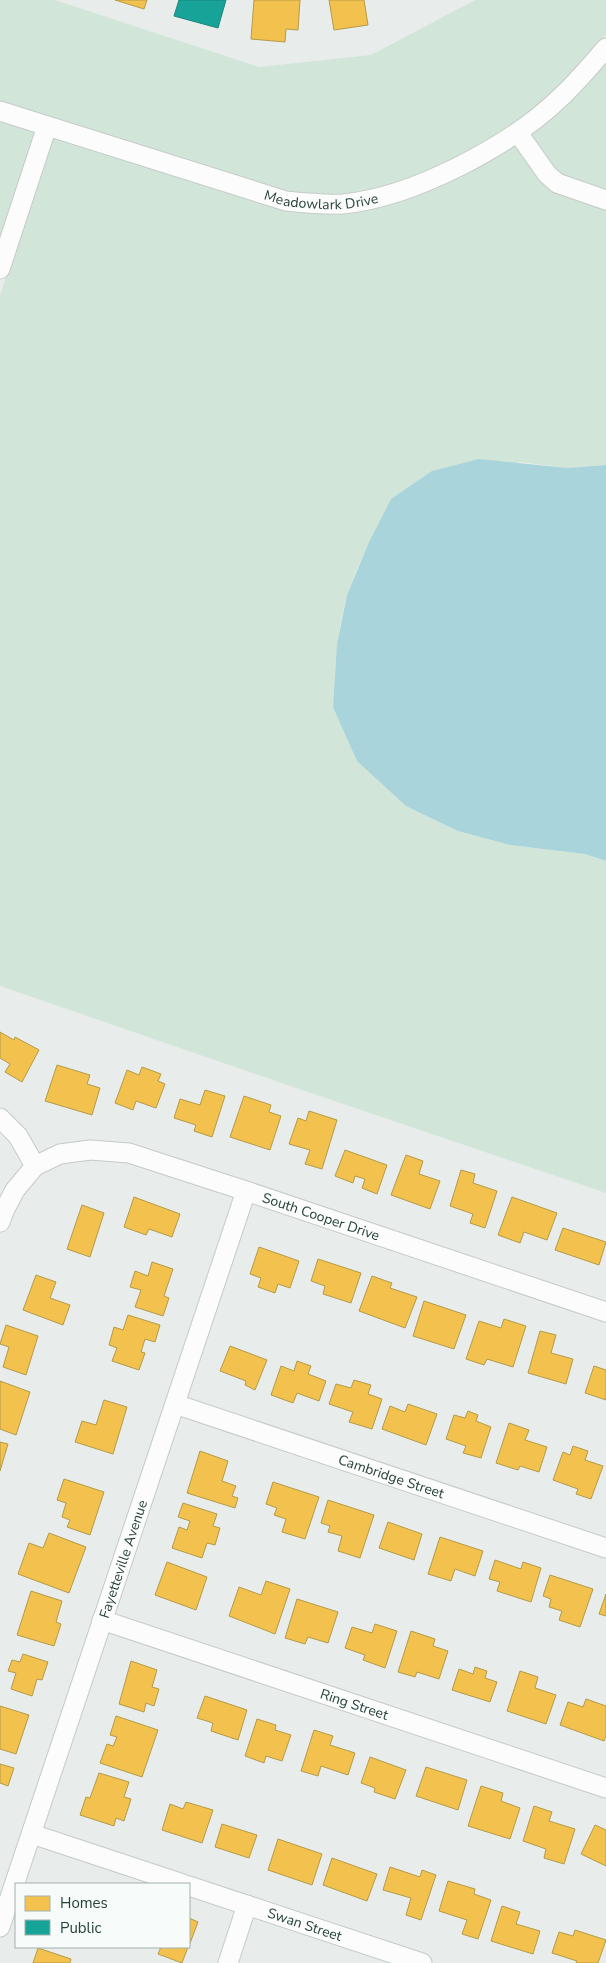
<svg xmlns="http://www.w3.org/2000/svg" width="606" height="1963" font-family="'Nunito Sans',sans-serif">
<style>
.green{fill:#d1e6d8}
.water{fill:#a9d4db}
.homes{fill:#f2c14e;stroke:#b49b48}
.public{fill:#17a398;stroke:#1b867c}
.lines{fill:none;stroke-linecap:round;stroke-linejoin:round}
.minor-casing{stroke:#c5cac8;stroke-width:21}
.minor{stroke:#fcfcfc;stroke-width:19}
.labels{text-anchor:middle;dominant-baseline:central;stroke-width:5;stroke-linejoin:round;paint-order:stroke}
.street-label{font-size:14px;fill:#24423a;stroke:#f7fbf9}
</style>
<rect width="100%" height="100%" fill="#e8edeb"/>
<path class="green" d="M0,0h55l204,67 112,-12 104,-55h131v35c-16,18 -31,37 -49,54 -53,53 -138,94 -212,105 -18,3 -38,0 -57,-2l-288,-91z
M606,60v130l-45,-16 -8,-7 -24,-33z
M0,120l36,12 -36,111z
M52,137l231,73 30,4 32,-1 87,-26 41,-17 42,-25 38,46 53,19v255l-38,3 -48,-6 -129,37c-16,31 -32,62 -43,94 -12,36 -12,77 -15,114l125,124 52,14 75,9 21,7v332l-301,-102 -305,-105v-691z"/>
<path class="water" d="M479,459l89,9 38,-3v396l-21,-7 -75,-9 -52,-14 -52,-25 -49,-45 -24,-54 4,-63 10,-49 22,-53 22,-43 41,-28z"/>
<path class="homes" d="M115,0h32l-3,9z
M254,0h46l-2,30 -12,-1 -1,13 -34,-3z
M329,0h35l4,25 -34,5z
M0,1032l14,8 1,-3 24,13 -17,32 -17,-10 5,-8 -10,-6z
M57,1065l33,10 -3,9 13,4 -8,27 -47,-14z
M142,1067l19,7 -3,7 7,3 -9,24 -20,-7 -3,9 -18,-7 12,-33 12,5z
M205,1090l20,6 -13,41 -18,-6 2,-6 -22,-7 6,-19 20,6z
M244,1096l27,9 -2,7 12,4 -11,34 -40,-13z
M309,1111l28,9 -15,49 -17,-5 5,-14 -21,-6 9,-26 8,3z
M345,1150l42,15 -10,29 -15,-6 3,-9 -10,-3 -2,7 -18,-7z
M406,1155l17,6 -4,13 21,7 -10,28 -39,-14z
M461,1170l14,4 -2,9 24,8 -12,37 -15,-5 3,-9 -23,-8z
M134,1197l46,17 -8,23 -23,-8 -3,6 -22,-8z
M512,1197l45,16 -10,27 -23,-8 -4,11 -22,-8z
M82,1205l22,8 -14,44 -23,-8z
M563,1228l43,14 -7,23 -44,-15z
M259,1247l40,14 -9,27 -12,-4 -3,9 -17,-6 3,-9 -11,-4z
M318,1259l43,14 -10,30 -28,-9 2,-8 -14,-5z
M152,1262l21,7 -9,27 5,2 -6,18 -28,-9 6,-17 -11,-3 5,-16 13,5z
M36,1275l20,7 -6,16 20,7 -7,20 -40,-15z
M372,1276l20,7 -2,5 27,9 -12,31 -46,-17z
M424,1301l42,14 -12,34 -41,-13z
M128,1315l32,10 -5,17 -10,-3 -4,13 4,1 -6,17 -27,-9 5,-13 -8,-3 5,-18 9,3z
M504,1319l22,7 -13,41 -26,-8 -3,6 -18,-6 13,-38 22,7z
M6,1325l32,11 -12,39 -23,-8 6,-20 -9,-3z
M540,1331l16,4 -5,18 22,6 -7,25 -38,-11z
M230,1346l37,14 -12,30 -10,-5 1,-4 -26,-10z
M297,1361l14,5 -3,8 18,7 -7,20 -22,-8 -4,10 -22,-8 10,-29 13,5z
M594,1366l12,4v30l-21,-7z
M354,1380l17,5 -3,9 14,5 -10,30 -23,-7 4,-10 -24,-8 7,-20 15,4z
M0,1381l30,11 -14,43 -16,-6z
M104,1400l23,7 -14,47 -38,-12 7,-21 14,4z
M408,1404l29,10 -11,31 -44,-16 8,-23 15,6z
M468,1411l10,4 -2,6 15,6 -10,31 -18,-5 3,-7 -20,-7 8,-24 11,3z
M509,1423l20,7 -4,10 22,7 -8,25 -19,-6 -2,4 -22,-7z
M0,1442l8,2 -8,27z
M573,1446l15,5 -3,9 18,6 -12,33 -15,-5 2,-5 -25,-9 10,-28 7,3z
M200,1451l28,10 -6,20 14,5 -4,10 6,2 -3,10 -48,-15z
M64,1479l40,13 -14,43 -23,-8 3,-7 -8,-3 4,-14 -9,-3z
M273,1482l46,15 -14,42 -23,-7 4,-13 -12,-4 3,-7 -11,-4z
M328,1500l46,15 -14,43 -22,-7 4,-15 -14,-4 2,-6 -9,-3z
M183,1503l34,11 -4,12 7,2 -5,17 -8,-2 -5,15 -30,-10 7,-21 8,3 3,-9 -12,-4z
M388,1522l34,12 -8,26 -35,-12z
M49,1533l37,14 -17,46 -51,-19 11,-31 14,5z
M440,1537l43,14 -8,25 -20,-7 -4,12 -23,-7z
M495,1560l26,9 2,-7 18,6 -10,34 -34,-11 3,-9 -11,-3z
M167,1562l40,15 -11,33 -41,-15z
M550,1575l43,14 -13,38 -21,-7 3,-9 -13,-4 2,-8 -8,-3z
M266,1581l24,8 -15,45 -46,-18 10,-29 22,8z
M31,1591l31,10 -6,21 5,2 -7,22 -37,-11z
M606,1594v22l-7,-2z
M297,1599l41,13 -10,31 -20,-6 -3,7 -20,-6z
M375,1624l22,7 -12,37 -22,-8 2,-5 -20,-7 7,-21 20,6z
M411,1631l24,8 -2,7 15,5 -9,28 -22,-7 -2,5 -17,-5z
M23,1654l25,8 -6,18 -5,-1 -5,17 -21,-7 5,-16 -8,-2 4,-11 8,2z
M131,1661l26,9 -5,17 7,2 -5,17 -8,-3 -2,9 -25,-8z
M475,1667l12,4 -2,7 12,4 -7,20 -38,-12 7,-21 14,5z
M520,1671l18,6 -3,11 21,7 -10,29 -39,-13z
M205,1696l42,14 -9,30 -27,-9 2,-8 -16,-5z
M586,1699l20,7v30l-2,5 -44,-16 8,-23 15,5z
M0,1706l29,9 -13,39 -16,-5z
M116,1716l42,14 -16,47 -42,-14 7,-19 6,2 4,-9 -7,-2z
M257,1719l19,6 -1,5 16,5 -9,26 -16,-5 -2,7 -19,-7z
M314,1730l19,6 -3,9 25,8 -7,22 -27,-9 -3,10 -17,-5z
M370,1757l36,13 -11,29 -21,-7 1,-4 -14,-5z
M0,1764l14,4 -6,18 -8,-3z
M426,1767l41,13 -9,30 -42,-14z
M99,1773l30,9 -5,15 7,2 -7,22 -8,-3 -2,8 -34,-11 6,-18 4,1z
M481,1786l22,7 -2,8 19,7 -10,31 -42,-13z
M186,1802l27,8 -11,33 -40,-13 8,-26 13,5z
M534,1806l18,6 -3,9 26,8 -11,35 -20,-6 2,-9 -23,-8z
M222,1824l35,11 -8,23 -34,-11z
M595,1825l11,5v36l-25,-12z
M278,1839l44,15 -10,31 -44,-15z
M332,1858l45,16 -10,27 -44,-16z
M390,1867l30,10 2,-7 14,5 -15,45 -15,-5 5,-17 -28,-8z
M448,1881l27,8 -1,5 17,6 -13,39 -16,-5 5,-14 -28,-9z
M502,1906l18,6 -4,12 24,7 -7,23 -42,-13z
M189,1918l9,4 -9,24z
M575,1930l31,10 -8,23h-22l1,-2 -25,-8 7,-21 14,4z
M161,1947h27l-6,16 -24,-9z
M38,1948l33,11 -1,4h-37z"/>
<path class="public" d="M179,0h47l-8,28 -44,-12z"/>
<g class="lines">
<g class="minor-casing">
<g id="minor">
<path id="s1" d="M0,111l286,90c19,2 38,4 57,3 71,-7 169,-59 219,-108 16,-15 30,-32 44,-48"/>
<path d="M518,133l29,41 10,9 49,17"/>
<path d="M0,269l47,-143"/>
<path d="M0,1118l18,18 17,30"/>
<path id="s2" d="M0,1222l5,-13 10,-19 20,-24 25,-12 30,-4 39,3 117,38 360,121"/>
<path id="s3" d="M175,1404l431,144"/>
<path id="s4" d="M102,1620l504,168"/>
<path d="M32,1834l151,50"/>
<path id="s5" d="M189,1886l233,77"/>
<path id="s6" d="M0,1927l246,-736"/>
<path d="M228,1963l19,-58"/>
</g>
</g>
<use href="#minor" class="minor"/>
</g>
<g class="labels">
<g class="street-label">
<text stroke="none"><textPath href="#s1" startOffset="335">Meadowlark Drive</textPath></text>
<text stroke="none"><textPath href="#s2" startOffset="366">South Cooper Drive</textPath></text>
<text stroke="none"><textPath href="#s3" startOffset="228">Cambridge Street</textPath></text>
<text stroke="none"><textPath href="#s6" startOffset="388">Fayetteville Avenue</textPath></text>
<text stroke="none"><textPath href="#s4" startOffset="266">Ring Street</textPath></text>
<text stroke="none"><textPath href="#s5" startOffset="122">Swan Street</textPath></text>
</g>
</g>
<rect x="15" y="1883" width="175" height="65" fill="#f7fbf9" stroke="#a3b1ad"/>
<rect x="25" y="1896" width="25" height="15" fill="#f2c14e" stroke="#a3b1ad"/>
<text x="60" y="1908" font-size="15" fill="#24423a">Homes</text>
<rect x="25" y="1920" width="25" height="15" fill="#17a398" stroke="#a3b1ad"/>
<text x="60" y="1933" font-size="15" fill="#24423a">Public</text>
</svg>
